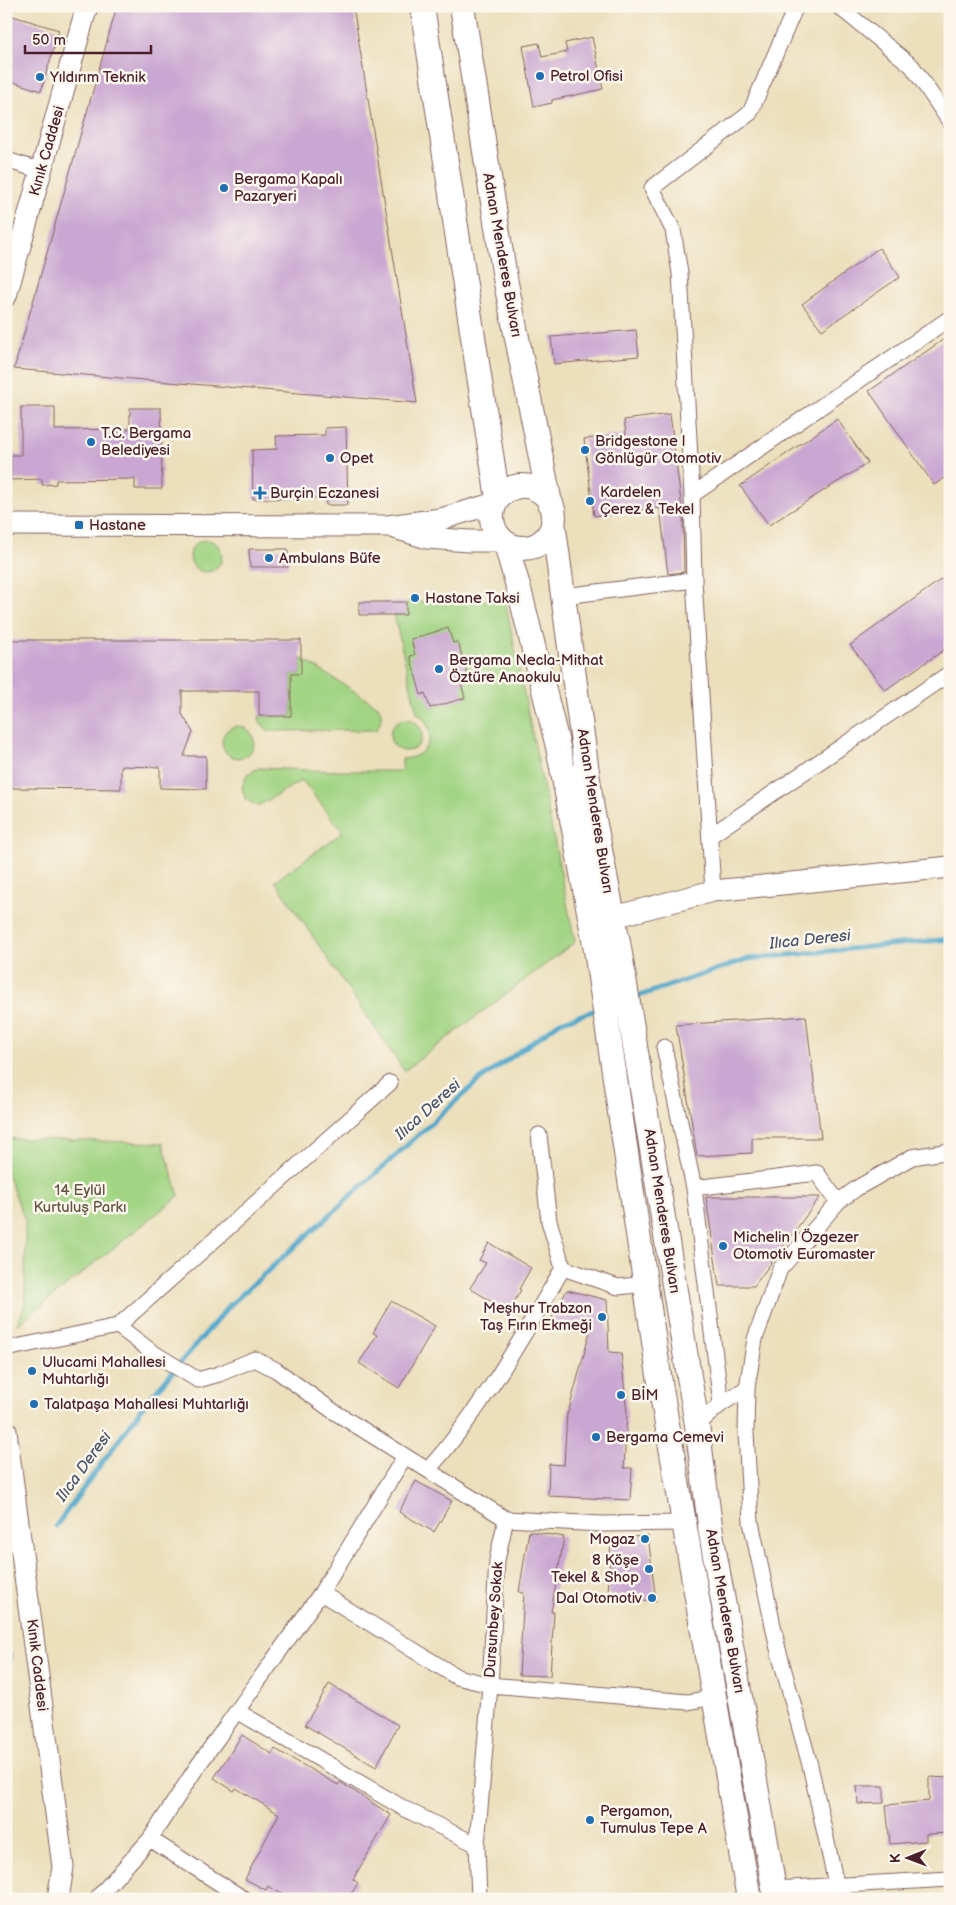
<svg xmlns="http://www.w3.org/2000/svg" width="956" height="1905" font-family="'Balsamiq Sans',sans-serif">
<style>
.green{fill:#a2d483;stroke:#767a57}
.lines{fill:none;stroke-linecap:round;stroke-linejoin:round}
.stream{stroke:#4ca5ca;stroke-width:5}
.building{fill:#caa7d2}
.street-casing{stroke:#82625e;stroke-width:17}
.secondary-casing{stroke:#82625e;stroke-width:23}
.primary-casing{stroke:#82625e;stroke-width:26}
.street{stroke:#fff;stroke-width:15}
.secondary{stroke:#fff;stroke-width:21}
.primary{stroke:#fff;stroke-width:24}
.poi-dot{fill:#1f6fb2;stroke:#fbf7ec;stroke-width:2}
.labels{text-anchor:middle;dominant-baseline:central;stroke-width:5;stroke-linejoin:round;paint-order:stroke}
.poi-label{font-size:15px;fill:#4a1f2b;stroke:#fbf7ec;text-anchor:start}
.street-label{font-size:15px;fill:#4a1f2b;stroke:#fbf7ec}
.park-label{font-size:15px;fill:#645545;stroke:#fbf7ec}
.water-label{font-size:16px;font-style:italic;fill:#4b556b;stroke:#fbf7ec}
</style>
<rect width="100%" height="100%" fill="#fbf7ec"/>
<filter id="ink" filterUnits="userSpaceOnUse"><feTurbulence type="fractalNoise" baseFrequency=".02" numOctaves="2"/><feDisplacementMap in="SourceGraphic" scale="10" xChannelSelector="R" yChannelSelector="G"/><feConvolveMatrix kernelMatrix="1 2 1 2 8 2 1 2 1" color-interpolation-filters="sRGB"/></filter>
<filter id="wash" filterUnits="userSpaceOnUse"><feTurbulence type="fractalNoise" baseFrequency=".0096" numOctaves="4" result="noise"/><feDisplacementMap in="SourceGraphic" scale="20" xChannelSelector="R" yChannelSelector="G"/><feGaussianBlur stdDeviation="1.12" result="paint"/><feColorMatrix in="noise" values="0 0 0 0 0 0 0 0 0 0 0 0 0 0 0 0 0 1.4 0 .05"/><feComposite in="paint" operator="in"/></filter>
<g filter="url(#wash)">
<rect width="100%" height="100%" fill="#ebdfbc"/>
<path class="green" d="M190 556a16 16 0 1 1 32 0a16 16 0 1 1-32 0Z
M505,600l70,342 -171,129 -129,-190 68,-49 -41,-52 -44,26 -13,-7 -3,-12 5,-13 12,-6 80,3h63v-12c28,-1 38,-29 15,-46l-23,-98h12v-13z
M301,658l77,48c5,8 4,16 -2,24l-108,1 -8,-9 -1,-6h32v-42h10z
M390 735a16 16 0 1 1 32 0a16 16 0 1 1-32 0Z
M222 742a16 16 0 1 1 32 0a16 16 0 1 1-32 0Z
M6,1138l157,5 16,53 -162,129 8,-22v-82l-19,-50z"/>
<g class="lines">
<path class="stream" d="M633,998l115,-39 202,-20
M56,1526l89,-122 84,-98 248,-224 83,-60 39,-13
M6,1677l4,-20"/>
</g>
<g id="blocks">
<path class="building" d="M117,6h236l64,397 -403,-34z
M6,14l53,16 -18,61 -34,-11 5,-15 -6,-1z
M592,37l11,52 -51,11v3l-18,4 -11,-61 16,-3 3,14 25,-5 -2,-9z
M879,248l21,29 -78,53 -20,-26z
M636,330l3,26 -85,8 -3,-27z
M950,335v139l-16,11 -65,-94z
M21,407h34v23l75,-1v-21h31l1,81h-27v-10l-79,1v4l-14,1v-6l-31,1v-25h10z
M670,414l13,104 1,54 -16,2 -8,-66 -66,8 -10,-77 42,-5 -2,-14z
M837,419l31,44 -99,62 -29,-39z
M346,427l2,78h-22l-1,-7 -72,1 -1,-49 25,-1 -1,-13 49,-1v-7z
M249,549h39v18h-38z
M950,573v73l-65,44 -35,-45z
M359,602h47v13h-47z
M448,628l5,15 5,-1 11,39 -8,2 4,15 -35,10 -5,-15 -4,2 -11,-39 5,-1 -4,-16z
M6,640h295v34h-10v42h-32v-25h-77v23l11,18 -9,24h22v33l-46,-1v-21l-39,-1v23l-115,-1z
M806,1016l15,122h-69v15l-55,3 -21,-131z
M706,1197h114l-66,89h-35z
M489,1243l42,25 -12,21 2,1 -13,22 -38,-24 16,-25 -7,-3z
M567,1290l40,10 2,52 12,1 6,60 -3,55h8l-2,32 -82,-4 1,-32 15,1 3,-52h1l22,-81 -41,-9z
M391,1301l44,25 -36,62 -40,-25 18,-28 -4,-2z
M416,1481l36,20 -18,31 -35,-20z
M529,1531l35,6 -13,75h3l-4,64 -31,-1 5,-82 -5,-1z
M648,1536l8,66 -48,-8 3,-56z
M329,1684l69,41 -22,42 -71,-42z
M242,1735l30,19 3,-5 63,36 2,-3 51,33 -38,64 5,4 -10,16h-57l-23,-13 -2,4 -21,-11 34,-65 -43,-26 -2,3 -20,-13z
M929,1777l21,1v55l-24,1v7l-36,3 -4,-39 43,-4z
M857,1786h27v17l-26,1z"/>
</g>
</g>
<g filter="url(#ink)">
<use href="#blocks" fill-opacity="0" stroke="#82625e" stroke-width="1"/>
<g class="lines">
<g class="street-casing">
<path id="street" d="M838,6l74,60 38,56
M6,160l36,11
M692,495l-12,-222 -7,-43 -21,-42 98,-75 46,-107
M694,580l-2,-85 258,-177
M564,596l130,-16 19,311
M710,836l240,-163
M664,1047l30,141 27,216
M694,1188l123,-15 21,29
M563,1268l55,19 28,-3
M118,1326l34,26 46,28 21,-6 36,-15 21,11 57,41 173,108
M6,1349l112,-23 272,-243
M697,1425l24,-21 26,-16
M428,1470c54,-61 94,-132 135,-202l-14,-47 -10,-86
M321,1593l136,84 33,8 198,17 26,-5
M237,1711l168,98 72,36
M774,1889l176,-10
M99,1896l51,-57
M244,1899l-94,-60 47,-72 124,-174 84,-137
M479,1899l-2,-54 13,-160 7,-125 9,-41 96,5 82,-1
M837,1899l-1,-15 -26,-119 -32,-116 -27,-127 -5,-90 1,-44 8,-49 25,-70 58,-67 19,-14 55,-31 38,-6"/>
</g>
<g class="secondary-casing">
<path id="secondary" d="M6,296l81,-290
M6,525l382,1 53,-7 54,-16
M395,528l32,10 42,3h33
M614,917l99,-26 237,-24
M6,1431l57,436 -5,32"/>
</g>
<g class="primary-casing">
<path id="primary" d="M422,6l76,493
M462,6l43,272 45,225
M492 517a31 31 0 1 1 62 0a31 31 0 1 1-62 0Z
M553,522l39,287 26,133 79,483 14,108 65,366
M506,544l15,53 37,150 18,93 20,110 65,439 88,510"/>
</g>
<use href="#street" class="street"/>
<use href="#secondary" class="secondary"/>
<use href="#primary" class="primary"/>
</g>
</g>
<g class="poi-dot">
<circle cx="540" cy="76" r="5"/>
<circle cx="40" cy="77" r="5"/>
<circle cx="224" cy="188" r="5"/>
<circle cx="91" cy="442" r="5"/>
<circle cx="585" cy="450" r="5"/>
<circle cx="330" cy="458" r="5"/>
<path d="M257.5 485.5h5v5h5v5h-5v5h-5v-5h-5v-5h5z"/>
<circle cx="590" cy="501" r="5"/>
<rect x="74" y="520" width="10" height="10" rx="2.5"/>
<circle cx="269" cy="558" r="5"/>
<circle cx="415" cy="598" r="5"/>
<circle cx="439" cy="669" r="5"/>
<circle cx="723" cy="1246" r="5"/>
<circle cx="602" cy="1317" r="5"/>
<circle cx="32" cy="1371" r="5"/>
<circle cx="621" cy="1395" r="5"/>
<circle cx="34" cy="1404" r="5"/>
<circle cx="596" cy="1437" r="5"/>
<circle cx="645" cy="1539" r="5"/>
<circle cx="649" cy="1569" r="5"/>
<circle cx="652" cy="1598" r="5"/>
<circle cx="590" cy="1820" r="5"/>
</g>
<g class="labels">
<g class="poi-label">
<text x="550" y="76">Petrol Ofisi</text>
<text x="50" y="77">Yıldırım Teknik</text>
<text x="234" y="179">Bergama Kapalı<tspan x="234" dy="17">Pazaryeri</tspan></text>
<text x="101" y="433">T.C. Bergama<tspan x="101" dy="17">Belediyesi</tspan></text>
<text x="595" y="441">Bridgestone |<tspan x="595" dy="17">Gönlügür Otomotiv</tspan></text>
<text x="340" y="458">Opet</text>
<text x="600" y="492">Kardelen<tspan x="600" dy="17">Çerez &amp; Tekel</tspan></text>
<text x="270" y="493">Burçin Eczanesi</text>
<text x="89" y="525">Hastane</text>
<text x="279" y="558">Ambulans Büfe</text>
<text x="425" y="598">Hastane Taksi</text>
<text x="449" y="660">Bergama Necla-Mithat<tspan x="449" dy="17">Öztüre Anaokulu</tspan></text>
<text x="733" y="1237">Michelin | Özgezer<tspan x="733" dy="17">Otomotiv Euromaster</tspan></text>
<text x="592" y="1308" text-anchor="end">Meşhur Trabzon<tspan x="592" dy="17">Taş Fırın Ekmeği</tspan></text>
<text x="42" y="1362">Ulucami Mahallesi<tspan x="42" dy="17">Muhtarlığı</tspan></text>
<text x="631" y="1395">BİM</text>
<text x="44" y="1404">Talatpaşa Mahallesi Muhtarlığı</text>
<text x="606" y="1437">Bergama Cemevi</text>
<text x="635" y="1539" text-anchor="end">Mogaz</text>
<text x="639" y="1560" text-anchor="end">8 Köşe<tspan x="639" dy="17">Tekel &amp; Shop</tspan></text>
<text x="642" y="1598" text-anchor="end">Dal Otomotiv</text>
<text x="600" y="1811">Pergamon,<tspan x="600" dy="17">Tumulus Tepe A</tspan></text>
</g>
<g class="street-label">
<text transform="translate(47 151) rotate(-74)">Kınık Caddesi</text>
<text transform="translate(502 255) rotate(80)">Adnan Menderes Bulvarı</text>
<text transform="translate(595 811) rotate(81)">Adnan Menderes Bulvarı</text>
<text transform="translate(662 1211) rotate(81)">Adnan Menderes Bulvarı</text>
<text transform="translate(725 1611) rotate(80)">Adnan Menderes Bulvarı</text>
<text transform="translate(494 1620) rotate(-86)">Dursunbey Sokak</text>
<text transform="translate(37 1665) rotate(83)">Kınık Caddesi</text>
</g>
<g class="park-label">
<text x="80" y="1190">14 Eylül<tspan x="80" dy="17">Kurtuluş Parkı</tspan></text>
</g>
<g class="water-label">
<text transform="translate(810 940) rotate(-6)">Ilıca Deresi</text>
<text transform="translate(428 1110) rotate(-42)">Ilıca Deresi</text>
<text transform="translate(84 1467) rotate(-54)">Ilıca Deresi</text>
</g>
</g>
<rect width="956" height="1905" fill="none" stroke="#fbf7ec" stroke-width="25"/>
<g transform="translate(908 1858) rotate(269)" stroke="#fbf7ec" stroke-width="4" paint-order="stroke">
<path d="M0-4L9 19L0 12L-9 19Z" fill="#4a1f2b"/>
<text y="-8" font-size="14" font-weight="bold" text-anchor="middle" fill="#4a1f2b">K</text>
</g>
<path d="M25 45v8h126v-8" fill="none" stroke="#4a1f2b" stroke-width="2.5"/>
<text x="32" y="45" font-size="15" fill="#4a1f2b" stroke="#fbf7ec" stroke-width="4" paint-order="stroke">50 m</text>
</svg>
